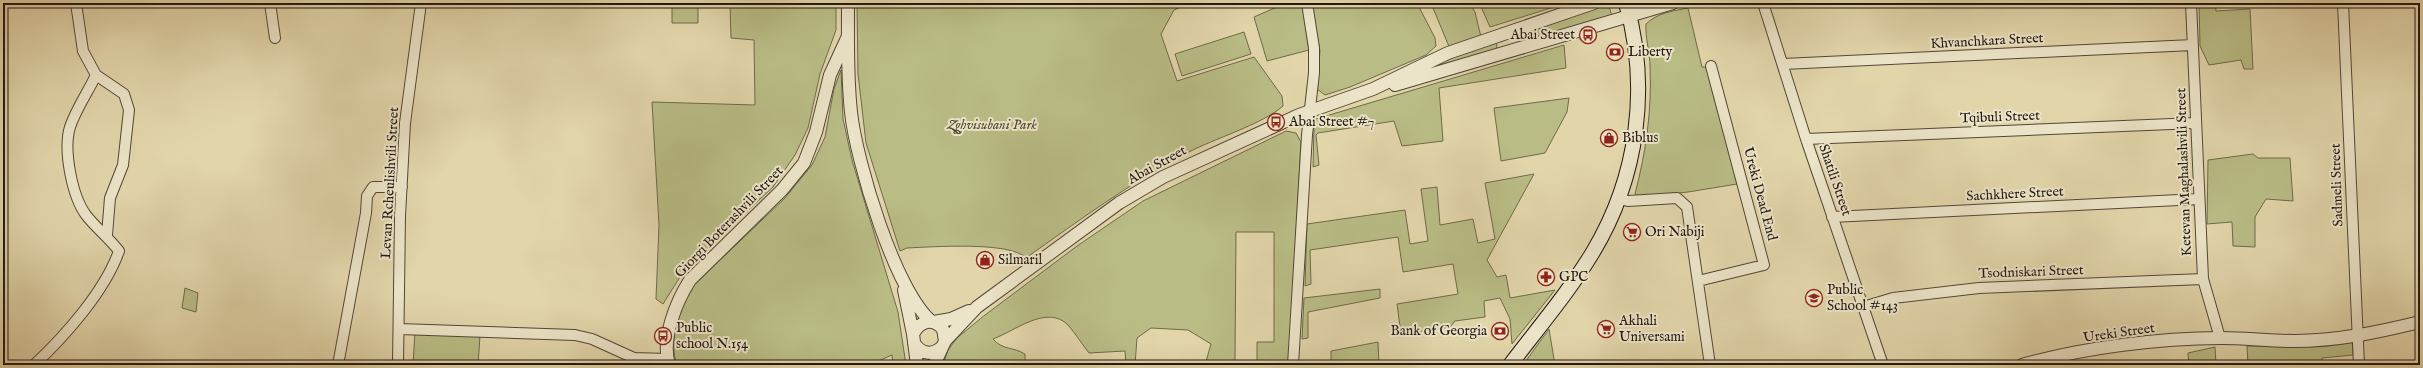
<svg xmlns="http://www.w3.org/2000/svg" width="2423" height="368" font-family="'IM FELL English',serif">
<style>
.green{fill:#b9bc85;stroke:#6e6a4c;fill-rule:evenodd}
.lines{fill:none;stroke-linecap:round;stroke-linejoin:round}
.minor-casing{stroke:#524738;stroke-width:12}
.tertiary-casing{stroke:#524738;stroke-width:14}
.secondary-casing{stroke:#221812;stroke-width:16}
.minor{stroke:#ece4c8;stroke-width:10}
.tertiary{stroke:#ece4c8;stroke-width:12}
.secondary{stroke:#ece4c8;stroke-width:14}
.labels{text-anchor:middle;dominant-baseline:central;stroke-width:4;stroke-linejoin:round;paint-order:stroke}
.poi-label{font-size:14px;fill:#221812;stroke:#ece4c8;text-anchor:start}
.street-label{font-size:14px;fill:#221812;stroke:#ece4c8}
.park-label{font-size:14px;font-style:italic;fill:#4f4934;stroke:#ece4c8}
</style>
<rect width="100%" height="100%" fill="#e2d5aa"/>
<filter id="stains"><feTurbulence type="fractalNoise" baseFrequency=".005" numOctaves="4"/><feColorMatrix values="0 0 0 0 .2 0 0 0 0 .09 0 0 0 0 .02 0 0 0 .5 -.17"/></filter>
<radialGradient id="worn" r=".72"><stop offset=".6" stop-color="#630" stop-opacity="0"/><stop offset="1" stop-color="#630" stop-opacity=".3"/></radialGradient>
<path class="green" d="M672,3h26v20h-26z
M730,3h106v27l-16,44 -12,54 -13,27 -22,32 -88,82 -22,35 -7,-5 3,-74 -7,-123 103,3 -1,-65 -23,-2z
M857,3h333l-16,7 -13,24 16,47 77,-24 28,39 1,10c-20,18 -70,33 -96,47 -57,30 -109,68 -161,105 -15,-17 -96,-11 -119,-10l-7,3 -34,-108 -8,-69z
M1286,3h16l7,47 -42,11 -13,-44z
M1311,3h20l2,5 15,-5h69l18,35 1,8 -10,9 -76,32 -25,8 -8,-6 3,-38z
M1431,3l39,1 5,8 6,25 -31,12z
M1482,3h85l-77,24 -8,-18z
M1608,3l4,13 -92,26 -3,-3 2,-6z
M2199,3h16l1,8 34,-2 3,60h-9l-3,-9 -32,5 -9,-19z
M1688,8l14,59h6l29,117 -49,8 -49,5 -4,-3c11,-42 17,-84 15,-127 0,-15 -5,-29 -4,-43 11,-11 27,-13 42,-16z
M1244,32l7,22 -69,22 -7,-22z
M1494,41l3,4 -1,6 -81,24 -1,-2z
M1564,45l2,23 -127,20 4,53 -41,5 -8,-25 -76,12 -2,2 3,30 -6,2 1,-40 2,-8z
M841,70l2,49 9,41 46,152 8,53h-13l-1,-10 -23,10h-192c-9,-25 2,-58 16,-79l92,-88 27,-33 13,-28 9,-48z
M1569,98l-2,14 -22,41 -44,8 -7,-53z
M1286,131l10,2 5,9 -12,223h-84l6,-21 -23,-14 -37,-2 -14,10 -2,27h-9l-1,-14 -36,2c-7,-9 -14,-20 -21,-28 -21,-21 -53,6 -75,14 9,11 21,8 32,15v7c-10,6 -17,4 -27,0l-1,4h-54l5,-15 9,-12 28,-23 92,-69 66,-45zM1236,232h38v110h-17v19h-22z
M2253,154l5,4h32l3,43 -27,-2 -11,18v30l-22,-1 -1,-24 -25,2 1,-64z
M1534,174l-47,86 10,17 9,-2 4,23 45,-8 -43,54 -2,-25 -10,-21 -16,3 1,16 -30,4 -5,6 -49,7 -4,-30 61,-10 -5,-30 -50,8 -5,-35 -88,13 1,34 -6,2 2,-62 98,-14 5,34 18,-3 -7,-52 16,-2 3,38 33,-6 5,24 17,-4 -10,-56z
M185,288l13,5 -2,19 -14,-4z
M1380,289v9l-72,14v26l-6,1 2,-41z
M1549,329l6,36h-32z
M415,331l65,5 -2,29h-65z
M1378,342l1,23h-78v-2l30,-2v-10z
M2353,342v13l-31,3v7h-74l-1,-19h50z
M2215,347l1,18h-27l-1,-12z"/>
<g class="lines">
<g class="minor-casing">
<path id="minor" d="M76,3l7,48 13,24 28,19 5,16 -6,55 -13,33 -3,37
M270,3l5,35
M1763,3l43,136 77,226
M2191,3l12,276 17,59
M2343,3l16,362
M1783,64l410,-19
M1806,139l390,-16
M1620,199l8,2 49,-3 10,9 23,158
M1832,217l367,-18
M1698,281l66,-16 -53,-199
M1863,307l30,-9 86,-10 224,-9
M399,329l176,6 17,4 42,19 33,1
M34,365c31,-29 71,-74 85,-114 -10,-13 -23,-23 -33,-36 -14,-19 -23,-65 -16,-88 6,-18 18,-35 26,-52
M338,365l28,-152 1,-17 6,-9h29
M398,365l2,-149 5,-93 16,-120
M1293,365l14,-230 7,-62v-25l-7,-45"/>
</g>
<g class="tertiary-casing">
<path id="tertiary" d="M848,3c0,36 -1,73 3,109 5,48 44,180 81,210
M1395,85l278,-82
M904,290l9,44 4,31
M934,322l17,-3 18,-8
M913,334c7,-13 19,-17 30,-5l2,12 -11,24
M945,341l32,-34 142,-104 44,-26 136,-62 74,-26 75,-36 146,-50
M914,343c7,11 18,13 28,4
M669,365c-8,-26 7,-63 21,-85l92,-90 22,-27 12,-31 14,-57 18,-39
M2022,365c59,-17 138,-27 199,-27 24,0 49,3 73,3 43,0 85,-9 126,-19"/>
</g>
<g class="secondary-casing">
<path id="secondary" d="M1510,365c28,-37 59,-73 83,-113 45,-75 57,-165 33,-249"/>
</g>
<use href="#minor" class="minor"/>
<use href="#tertiary" class="tertiary"/>
<use href="#secondary" class="secondary"/>
</g>
<defs>
<g id="bus-ring" transform="scale(0.9)"><circle r="9.5" fill="#ece4c8" stroke="#8f2418" stroke-width="1.5"/><path d="M-5-6H5V4H4V6H2V4H-2V6H-4V4H-5ZM-3.5-4V0h7V-4ZM-3.5 1.2v1.5H-2V1.2ZM2 1.2v1.5H3.5V1.2Z" fill="#8f2418"/></g>
<g id="bank-ring" transform="scale(0.9)"><circle r="9.5" fill="#ece4c8" stroke="#8f2418" stroke-width="1.5"/><path d="M-6-4H6V4H-6ZM0-2.3a2.3 2.3 0 1 0 0 4.6a2.3 2.3 0 1 0 0-4.6Z" fill="#8f2418"/></g>
<g id="shop-ring" transform="scale(0.9)"><circle r="9.5" fill="#ece4c8" stroke="#8f2418" stroke-width="1.5"/><path d="M-5-2.5h2.3a2.7 3.5 0 0 1 5.4 0H5L5.5 6h-11ZM-1.5-2.5h3a1.5 2.3 0 0 0-3 0Z" fill="#8f2418"/></g>
<g id="supermarket-ring" transform="scale(0.9)"><circle r="9.5" fill="#ece4c8" stroke="#8f2418" stroke-width="1.5"/><path d="M-6-5.5h2.5l.6 2H6L4.5 2H-2.5L-4.4-4H-6ZM-1.5 3.2a1.3 1.3 0 1 0 .1 0ZM3 3.2a1.3 1.3 0 1 0 .1 0Z" fill="#8f2418"/></g>
<g id="pharmacy-ring" transform="scale(0.9)"><circle r="9.5" fill="#ece4c8" stroke="#8f2418" stroke-width="1.5"/><path d="M-2-6h4v4h4v4h-4v4h-4v-4h-4v-4h4Z" fill="#8f2418"/></g>
<g id="school-ring" transform="scale(0.9)"><circle r="9.5" fill="#ece4c8" stroke="#8f2418" stroke-width="1.5"/><path d="M0-5L7-2L0 1L-7-2ZM-4 1L0 2.5L4 1V4Q0 6-4 4Z" fill="#8f2418"/></g>
</defs>
<g fill-rule="evenodd">
<use href="#bus-ring" x="1588" y="35"/>
<use href="#bank-ring" x="1615" y="52"/>
<use href="#bus-ring" x="1276" y="122"/>
<use href="#shop-ring" x="1609" y="138"/>
<use href="#supermarket-ring" x="1632" y="232"/>
<use href="#shop-ring" x="985" y="260"/>
<use href="#pharmacy-ring" x="1546" y="277"/>
<use href="#school-ring" x="1814" y="298"/>
<use href="#supermarket-ring" x="1606" y="329"/>
<use href="#bank-ring" x="1500" y="331"/>
<use href="#bus-ring" x="663" y="336"/>
</g>
<g class="labels">
<g class="poi-label">
<text x="1575" y="35" text-anchor="end">Abai Street</text>
<text x="1628" y="52">Liberty</text>
<text x="1289" y="122">Abai Street #7</text>
<text x="1622" y="138">Biblus</text>
<text x="1645" y="232">Ori Nabiji</text>
<text x="998" y="260">Silmaril</text>
<text x="1559" y="277">GPC</text>
<text x="1827" y="290">Public<tspan x="1827" dy="16">School #143</tspan></text>
<text x="1619" y="321">Akhali<tspan x="1619" dy="16">Universami</tspan></text>
<text x="676" y="328">Public<tspan x="676" dy="16">school N.154</tspan></text>
<text x="1487" y="331" text-anchor="end">Bank of Georgia</text>
</g>
<g class="street-label">
<text transform="translate(1987 41) rotate(-3)">Khvanchkara Street</text>
<text transform="translate(2000 117) rotate(-2)">Tqibuli Street</text>
<text transform="translate(1157 165) rotate(-29)">Abai Street</text>
<text transform="translate(2184 172) rotate(-92)">Ketevan Maghalashvili Street</text>
<text transform="translate(1835 180) rotate(71)">Shatili Street</text>
<text transform="translate(390 183) rotate(-87)">Levan Rcheulishvili Street</text>
<text transform="translate(2337 185) rotate(-92)">Sadmeli Street</text>
<text transform="translate(1760 194) rotate(75)">Ureki Dead End</text>
<text transform="translate(2015 194) rotate(-3)">Sachkhere Street</text>
<text transform="translate(729 222) rotate(-46)">Giorgi Boterashvili Street</text>
<text transform="translate(2031 272) rotate(-2)">Tsodniskari Street</text>
<text transform="translate(2119 333) rotate(-8)">Ureki Street</text>
</g>
<g class="park-label">
<text x="992" y="125">Zghvisubani Park</text>
</g>
</g>
<rect width="2423" height="368" fill="none" stroke="#e2d5aa" stroke-width="16"/>
<rect x="4" y="4" width="2415" height="360" fill="none" stroke="#221812" stroke-width="2"/>
<rect x="8" y="8" width="2407" height="352" fill="none" stroke="#221812"/>
<rect width="100%" height="100%" filter="url(#stains)"/>
<rect width="100%" height="100%" fill="url(#worn)"/>
</svg>
